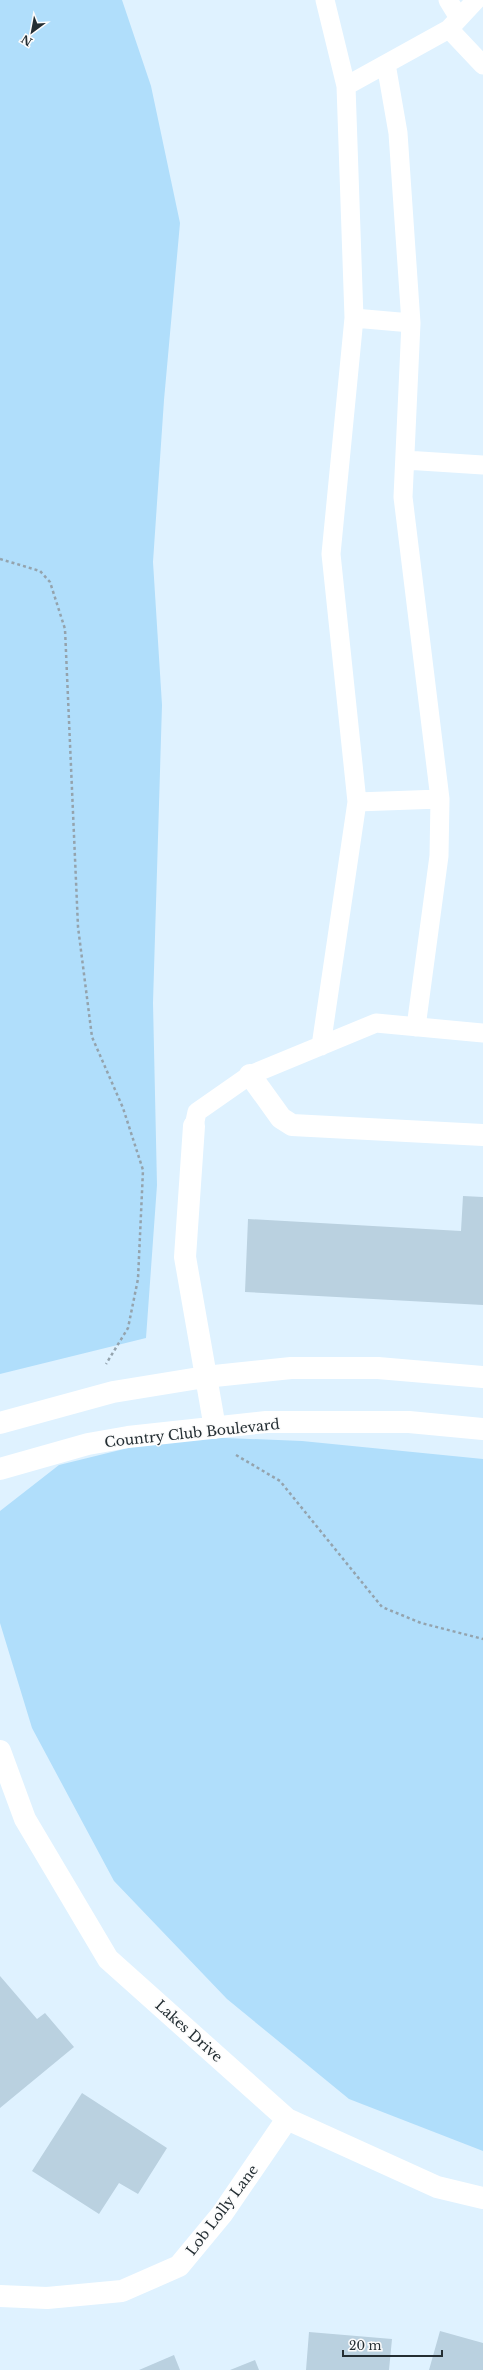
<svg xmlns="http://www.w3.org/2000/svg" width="483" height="2370" font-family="'Libre Baskerville',serif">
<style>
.green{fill:#b0defb}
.building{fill:#bad1e0}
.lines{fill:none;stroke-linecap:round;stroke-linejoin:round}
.path{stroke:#94a3ad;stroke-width:2.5;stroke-dasharray:3 3;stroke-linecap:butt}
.service{stroke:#fff;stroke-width:19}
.minor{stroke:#fff;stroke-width:22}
.labels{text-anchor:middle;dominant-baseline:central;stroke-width:3;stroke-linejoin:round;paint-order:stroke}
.street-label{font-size:14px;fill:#242e33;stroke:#fcfcfc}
</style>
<rect width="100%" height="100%" fill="#dff2ff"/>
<path class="green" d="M0,0h122l29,86 29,137 -16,177 -11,162 9,143 -9,298 4,182 -11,153 -146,36z
M177,1436l125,5 181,18v692l-134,-52 -122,-100 -113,-118 -82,-153 -32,-105v-112l59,-46z"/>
<path class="building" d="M463,1196l20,1v108l-238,-13 3,-73 213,12z
M0,1976l37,43 8,-6 29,34 -74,61z
M82,2093l85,55 -29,46 -19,-11 -20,31 -67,-43z
M440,2331l43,12v27h-54z
M309,2332l83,7 -3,31h-83z
M174,2355l6,15h-41z
M255,2360l4,10h-29z"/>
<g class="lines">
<path class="path" d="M0,559l40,12 10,11 15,47 13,298 14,110 31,71 20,62 -5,109 -10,49 -22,36
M236,1455l44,26 102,126 39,16 62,16"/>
<path class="service" d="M325,0l21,86 8,232 57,5
M448,0l11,18
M449,29l34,36
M386,64l12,69 13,190 -8,174 37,302 -1,57 -23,171
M346,86l103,-57 27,-29
M354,318l-23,236 26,248
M405,460l78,5
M321,1046l36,-244 83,-3
M194,1126l3,-14 53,-37 126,-52 107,10"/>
<path class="minor" d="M250,1075l31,43 11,7 191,10
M194,1126l-9,131 30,171
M0,1423l113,-31 92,-15 86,-9h87l105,9
M0,1469l88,-25 40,-7 138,-15h143l74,7
M0,1751l25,68 83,140 179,160 150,68 46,11
M0,2296l47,2 75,-7 57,-25 43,-52 65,-95"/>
</g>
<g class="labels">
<g class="street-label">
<text transform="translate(192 1433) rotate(-6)">Country Club Boulevard</text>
<text transform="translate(189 2031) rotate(42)">Lakes Drive</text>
<text transform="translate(222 2210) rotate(-53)">Lob Lolly Lane</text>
</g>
</g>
<g transform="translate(32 32) rotate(212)" stroke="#fcfcfc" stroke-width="3" paint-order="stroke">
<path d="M0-3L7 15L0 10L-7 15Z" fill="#242e33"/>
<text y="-6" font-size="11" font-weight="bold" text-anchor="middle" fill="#242e33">N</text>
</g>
<path d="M343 2350v6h99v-6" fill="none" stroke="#242e33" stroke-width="2"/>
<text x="349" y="2350" font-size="12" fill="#242e33" stroke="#fcfcfc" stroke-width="3" paint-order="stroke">20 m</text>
</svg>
